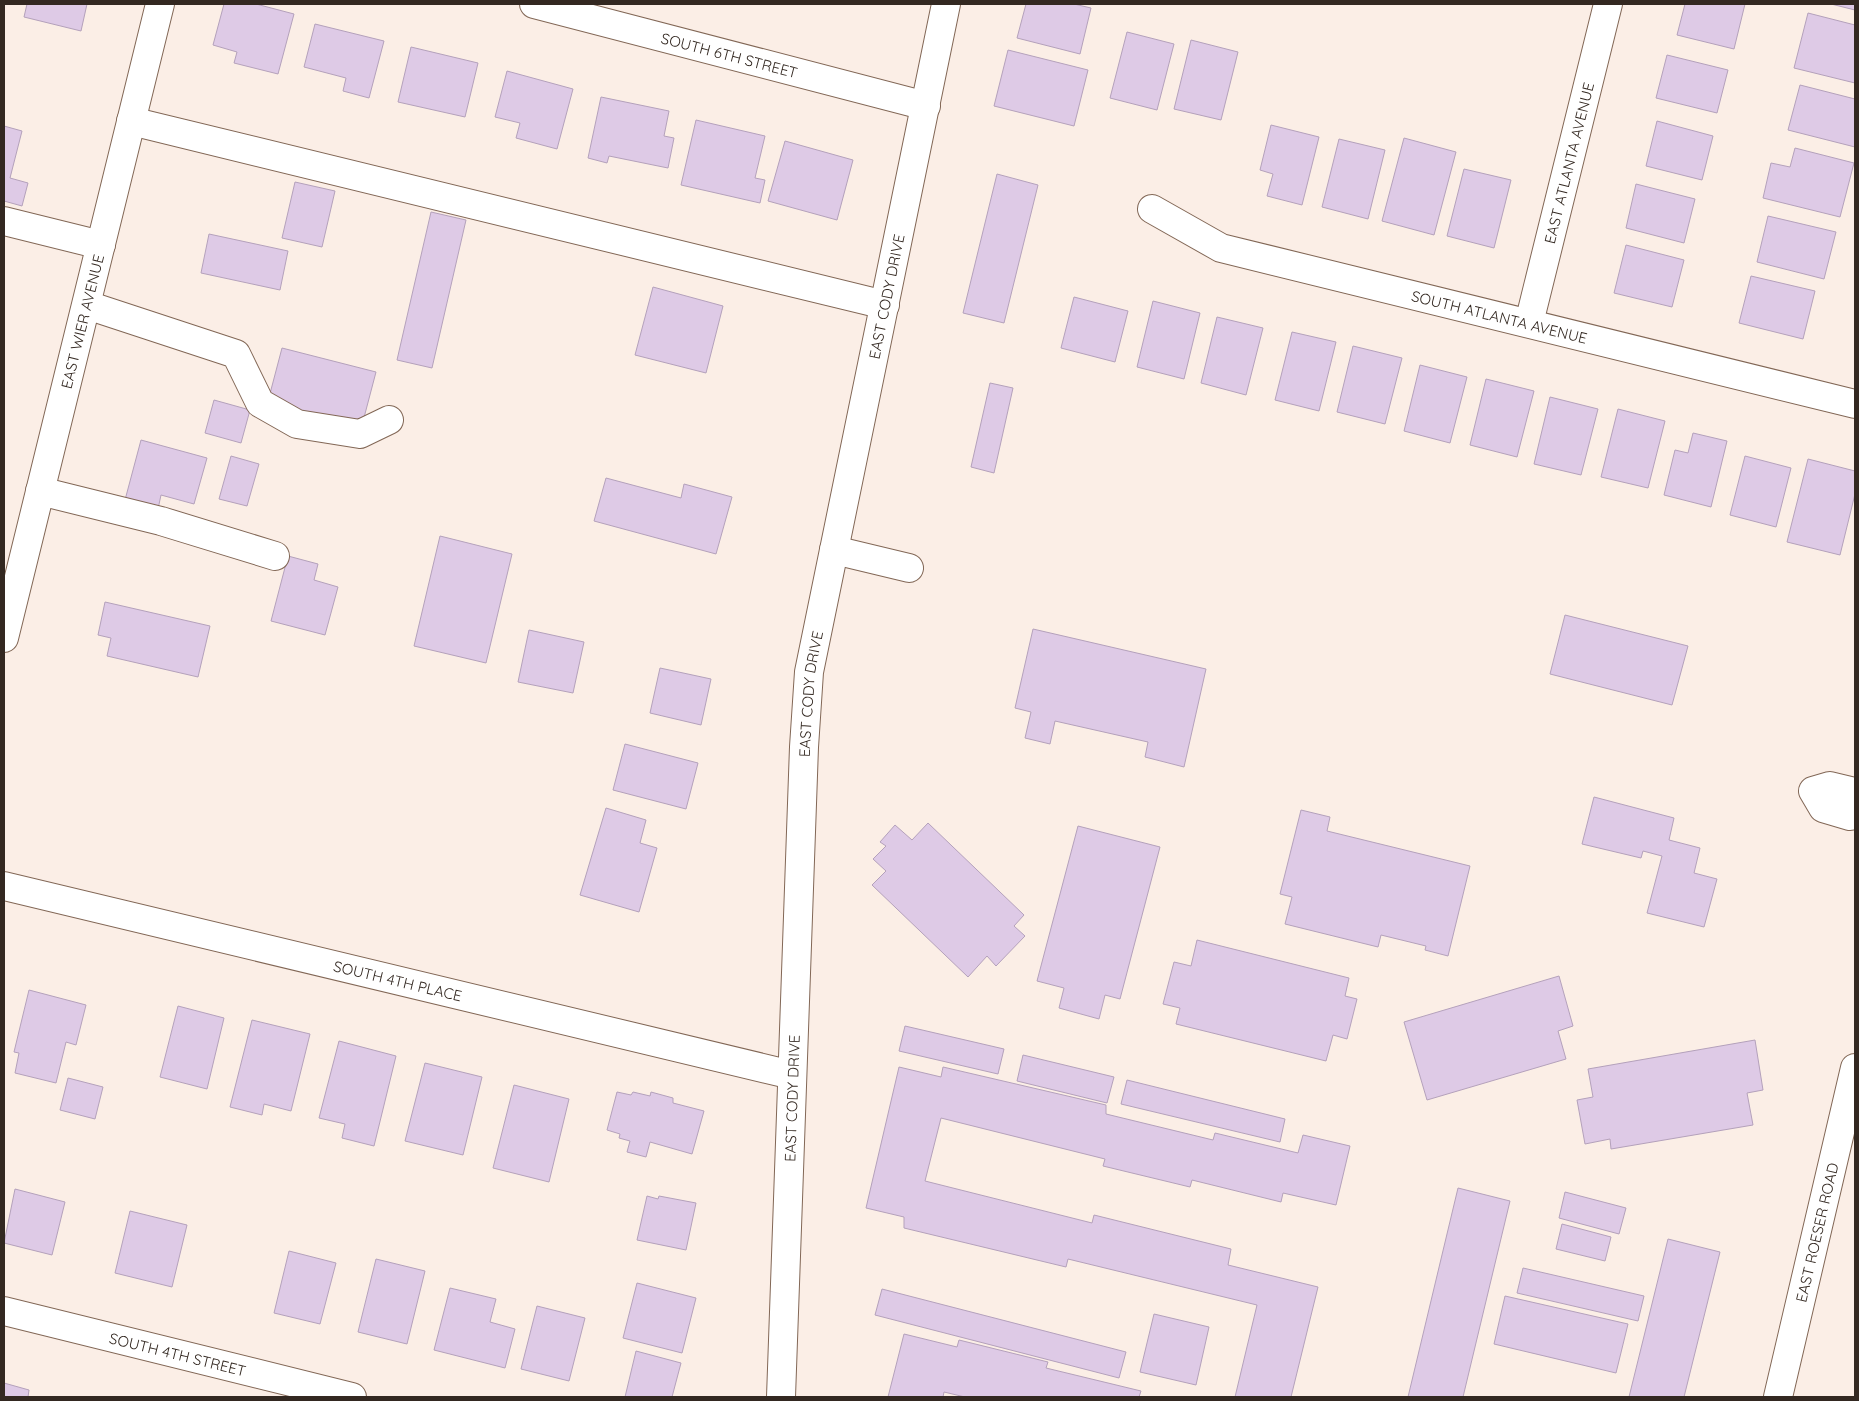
<svg xmlns="http://www.w3.org/2000/svg" width="1859" height="1401" font-family="Quicksand,sans-serif">
<style>
.building{fill:#decae6;stroke:#b4a1bb}
.lines{fill:none;stroke-linecap:round;stroke-linejoin:round}
.minor-casing{stroke:#826756;stroke-width:30}
.minor{stroke:#fff;stroke-width:28}
.labels{text-anchor:middle;dominant-baseline:central;stroke-width:4.5;stroke-linejoin:round;paint-order:stroke}
.street-label{font-size:15px;fill:#332821;stroke:#fff}
</style>
<rect width="100%" height="100%" fill="#fbeee6"/>
<path class="building" d="M27,4h60l-6,27 -57,-14z
M224,4h32l38,10 -16,60 -44,-11 3,-11 -24,-7z
M1026,4h48l17,4 -11,46 -63,-16z
M1685,4h60l-11,45 -57,-14z
M1831,4h24v6z
M1808,13l47,12v58l-61,-15z
M315,24l69,17 -15,57 -26,-7 3,-13 -42,-11z
M1127,32l47,12 -17,66 -47,-12z
M1191,40l47,12 -17,68 -47,-11z
M411,47l67,16 -13,54 -67,-15z
M1008,50l80,20 -14,56 -80,-20z
M1667,55l61,15 -11,43 -61,-15z
M507,71l66,18 -16,60 -41,-11 4,-15 -25,-6z
M1800,85l55,14v48l-67,-17z
M601,97l68,14 -5,25 10,2 -6,30 -59,-12 -2,7 -19,-5z
M696,120l69,16 -10,42 10,2 -5,23 -79,-18z
M1657,121l56,15 -11,44 -56,-14z
M1271,125l48,12 -17,68 -35,-9 6,-22 -13,-4z
M4,126l18,5 -12,47 18,5 -6,23 -18,-5z
M1404,138l52,14 -22,83 -52,-14z
M1339,139l46,11 -17,69 -46,-12z
M785,141l68,19 -16,60 -69,-19z
M1795,148l59,15 -14,54 -77,-19 8,-35 19,4z
M1464,169l47,11 -17,68 -47,-12z
M997,174l41,11 -34,138 -41,-10z
M295,182l40,9 -13,56 -40,-9z
M1636,184l59,15 -11,44 -58,-15z
M431,212l35,8 -34,148 -35,-8z
M1768,216l68,16 -12,47 -67,-17z
M209,234l79,17 -8,39 -79,-17z
M1626,245l58,15 -12,47 -58,-14z
M1751,276l64,15 -12,48 -64,-16z
M653,287l70,19 -17,67 -71,-18z
M1074,297l54,14 -13,51 -54,-14z
M1153,301l47,12 -16,66 -47,-12z
M1217,317l46,11 -17,67 -45,-12z
M1292,332l44,10 -17,69 -44,-11z
M1353,346l49,12 -17,66 -48,-12z
M282,348l94,24 -15,57 -94,-24z
M1420,365l47,12 -17,66 -46,-12z
M1486,379l48,12 -17,66 -47,-12z
M990,383l23,5 -19,85 -23,-6z
M1550,397l48,12 -17,66 -47,-11z
M214,400l36,10 -9,33 -36,-10z
M1618,409l47,12 -17,67 -47,-11z
M1693,433l34,8 -16,66 -47,-12 11,-45 13,3z
M141,440l66,18 -13,46 -33,-9 -3,14 -33,-9z
M231,456l28,8 -12,42 -28,-7z
M1745,456l46,12 -15,59 -46,-12z
M1808,459l47,12v23l-15,61 -53,-13z
M606,478l75,20 3,-14 48,13 -16,57 -122,-33z
M440,536l72,18 -26,109 -72,-17z
M288,556l30,8 -4,16 24,7 -13,48 -54,-14z
M105,602l105,24 -12,51 -91,-21 4,-18 -13,-3z
M1565,615l123,31 -16,59 -122,-31z
M1033,629l173,40 -22,98 -39,-10 3,-15 -93,-21 -5,23 -25,-6 6,-26 -16,-4z
M529,630l55,12 -11,51 -55,-11z
M660,668l51,11 -10,46 -51,-12z
M625,744l73,19 -12,46 -73,-19z
M1594,797l80,21 -5,22 31,8 -6,25 23,6 -13,48 -57,-14 15,-57 -19,-5 -2,7 -59,-14z
M606,808l40,12 -6,23 17,5 -18,64 -59,-17z
M1301,810l29,7 -3,14 143,35 -22,90 -23,-6 1,-4 -45,-11 -3,12 -93,-23 7,-27 -12,-3z
M928,823l96,92 -10,11 11,10 -29,30 -9,-10 -19,21 -96,-92 14,-14 -13,-12 13,-13 -6,-4 15,-17 17,15z
M1078,826l82,21 -40,152 -15,-4 -6,24 -40,-11 5,-20 -27,-7z
M1197,940l152,38 -4,18 12,3 -10,40 -14,-4 -7,26 -150,-37 4,-16 -17,-4 11,-42 17,4z
M1559,976l14,50 -15,5 8,28 -139,41 -23,-78z
M29,990l57,15 -10,40 -10,-3 -10,41 -41,-10 4,-20 -5,-1z
M178,1006l46,12 -17,71 -47,-12z
M252,1020l58,14 -19,77 -27,-7 -2,11 -32,-8z
M905,1026l99,23 -6,25 -99,-23z
M1755,1040l8,50 -16,3 6,32 -142,24 -1,-10 -25,5 -8,-44 16,-3 -5,-28z
M339,1041l57,15 -22,90 -32,-8 3,-14 -26,-6z
M1023,1055l91,22 -7,26 -90,-22z
M425,1063l57,14 -19,78 -58,-14z
M899,1067l42,10 2,-10 163,38v9l107,26 2,-7 83,20 5,-18 47,11 -14,59 -53,-12 -2,9 -89,-22 -2,7 -87,-21 2,-7 -164,-41 -16,63 167,42 2,-8 137,34 -3,16 90,22 -27,110h-56l22,-92 -189,-46 -2,8 -162,-39v-11l-38,-9z
M68,1078l35,9 -8,32 -35,-9z
M1127,1080l158,39 -5,23 -159,-38z
M514,1085l55,14 -20,83 -56,-14z
M617,1092l14,3 2,-3 17,4 1,-4 22,6v5l31,8 -12,43 -42,-12 -4,15 -19,-5 3,-11 -11,-3 1,-4 -13,-4z
M1458,1188l52,13 -47,196h-55z
M15,1189l50,13 -13,53 -48,-12z
M1565,1192l61,16 -7,26 -60,-16z
M647,1196l11,3 1,-3 37,7 -10,47 -49,-10z
M130,1211l57,14 -15,62 -57,-14z
M1562,1224l49,13 -6,24 -49,-12z
M1668,1239l52,13 -36,145h-55z
M289,1251l47,12 -16,61 -46,-11z
M376,1259l49,12 -18,73 -49,-12z
M1523,1268l121,28 -6,25 -121,-28z
M637,1283l59,15 -14,55 -59,-15z
M450,1288l46,11 -6,23 25,7 -10,39 -71,-18z
M882,1289l244,63 -7,26 -244,-63z
M1505,1296l123,28 -12,49 -122,-29z
M537,1306l48,12 -16,63 -48,-12z
M1154,1314l55,13 -13,58 -56,-13z
M904,1334l53,13 2,-7 89,22 -2,6 95,23 -2,6h-174l-21,-5 -1,5h-55z
M636,1351l45,12 -9,34h-47z
M4,1383l25,7 -1,7h-24z"/>
<g class="lines">
<g class="minor-casing">
<g id="minor">
<path id="s1" d="M534,4l392,102"/>
<path d="M131,121l754,184"/>
<path id="s2" d="M1152,209l69,39 634,156"/>
<path d="M4,221l97,24"/>
<path d="M87,305l149,49 24,49 37,21 63,10 29,-14"/>
<path id="s3" d="M1529,323l79,-319"/>
<path d="M40,491l121,30 114,35"/>
<path d="M834,550l75,18"/>
<path id="s4" d="M4,638l156,-634"/>
<path d="M1855,792l-25,-6 -17,5 10,17 27,8 5,-3"/>
<path id="s5" d="M4,886l788,189"/>
<path id="s6" d="M4,1311l348,86"/>
<path id="s7" d="M781,1397l23,-650 5,-75 137,-668"/>
<path id="s8" d="M1778,1397l77,-329"/>
</g>
</g>
<use href="#minor" class="minor"/>
</g>
<g class="labels">
<g class="street-label">
<text stroke="none"><textPath href="#s1" startOffset="202">SOUTH 6TH STREET</textPath></text>
<text stroke="none"><textPath href="#s3" startOffset="165">EAST ATLANTA AVENUE</textPath></text>
<text stroke="none"><textPath href="#s7" startOffset="1109">EAST CODY DRIVE</textPath></text>
<text stroke="none"><textPath href="#s2" startOffset="366">SOUTH ATLANTA AVENUE</textPath></text>
<text stroke="none"><textPath href="#s4" startOffset="326">EAST WIER AVENUE</textPath></text>
<text stroke="none"><textPath href="#s7" startOffset="704">EAST CODY DRIVE</textPath></text>
<text stroke="none"><textPath href="#s5" startOffset="405">SOUTH 4TH PLACE</textPath></text>
<text stroke="none"><textPath href="#s7" startOffset="299">EAST CODY DRIVE</textPath></text>
<text stroke="none"><textPath href="#s8" startOffset="169">EAST ROESER ROAD</textPath></text>
<text stroke="none"><textPath href="#s6" startOffset="179">SOUTH 4TH STREET</textPath></text>
</g>
</g>
<rect width="1859" height="1401" fill="none" stroke="#332821" stroke-width="10"/>
</svg>
